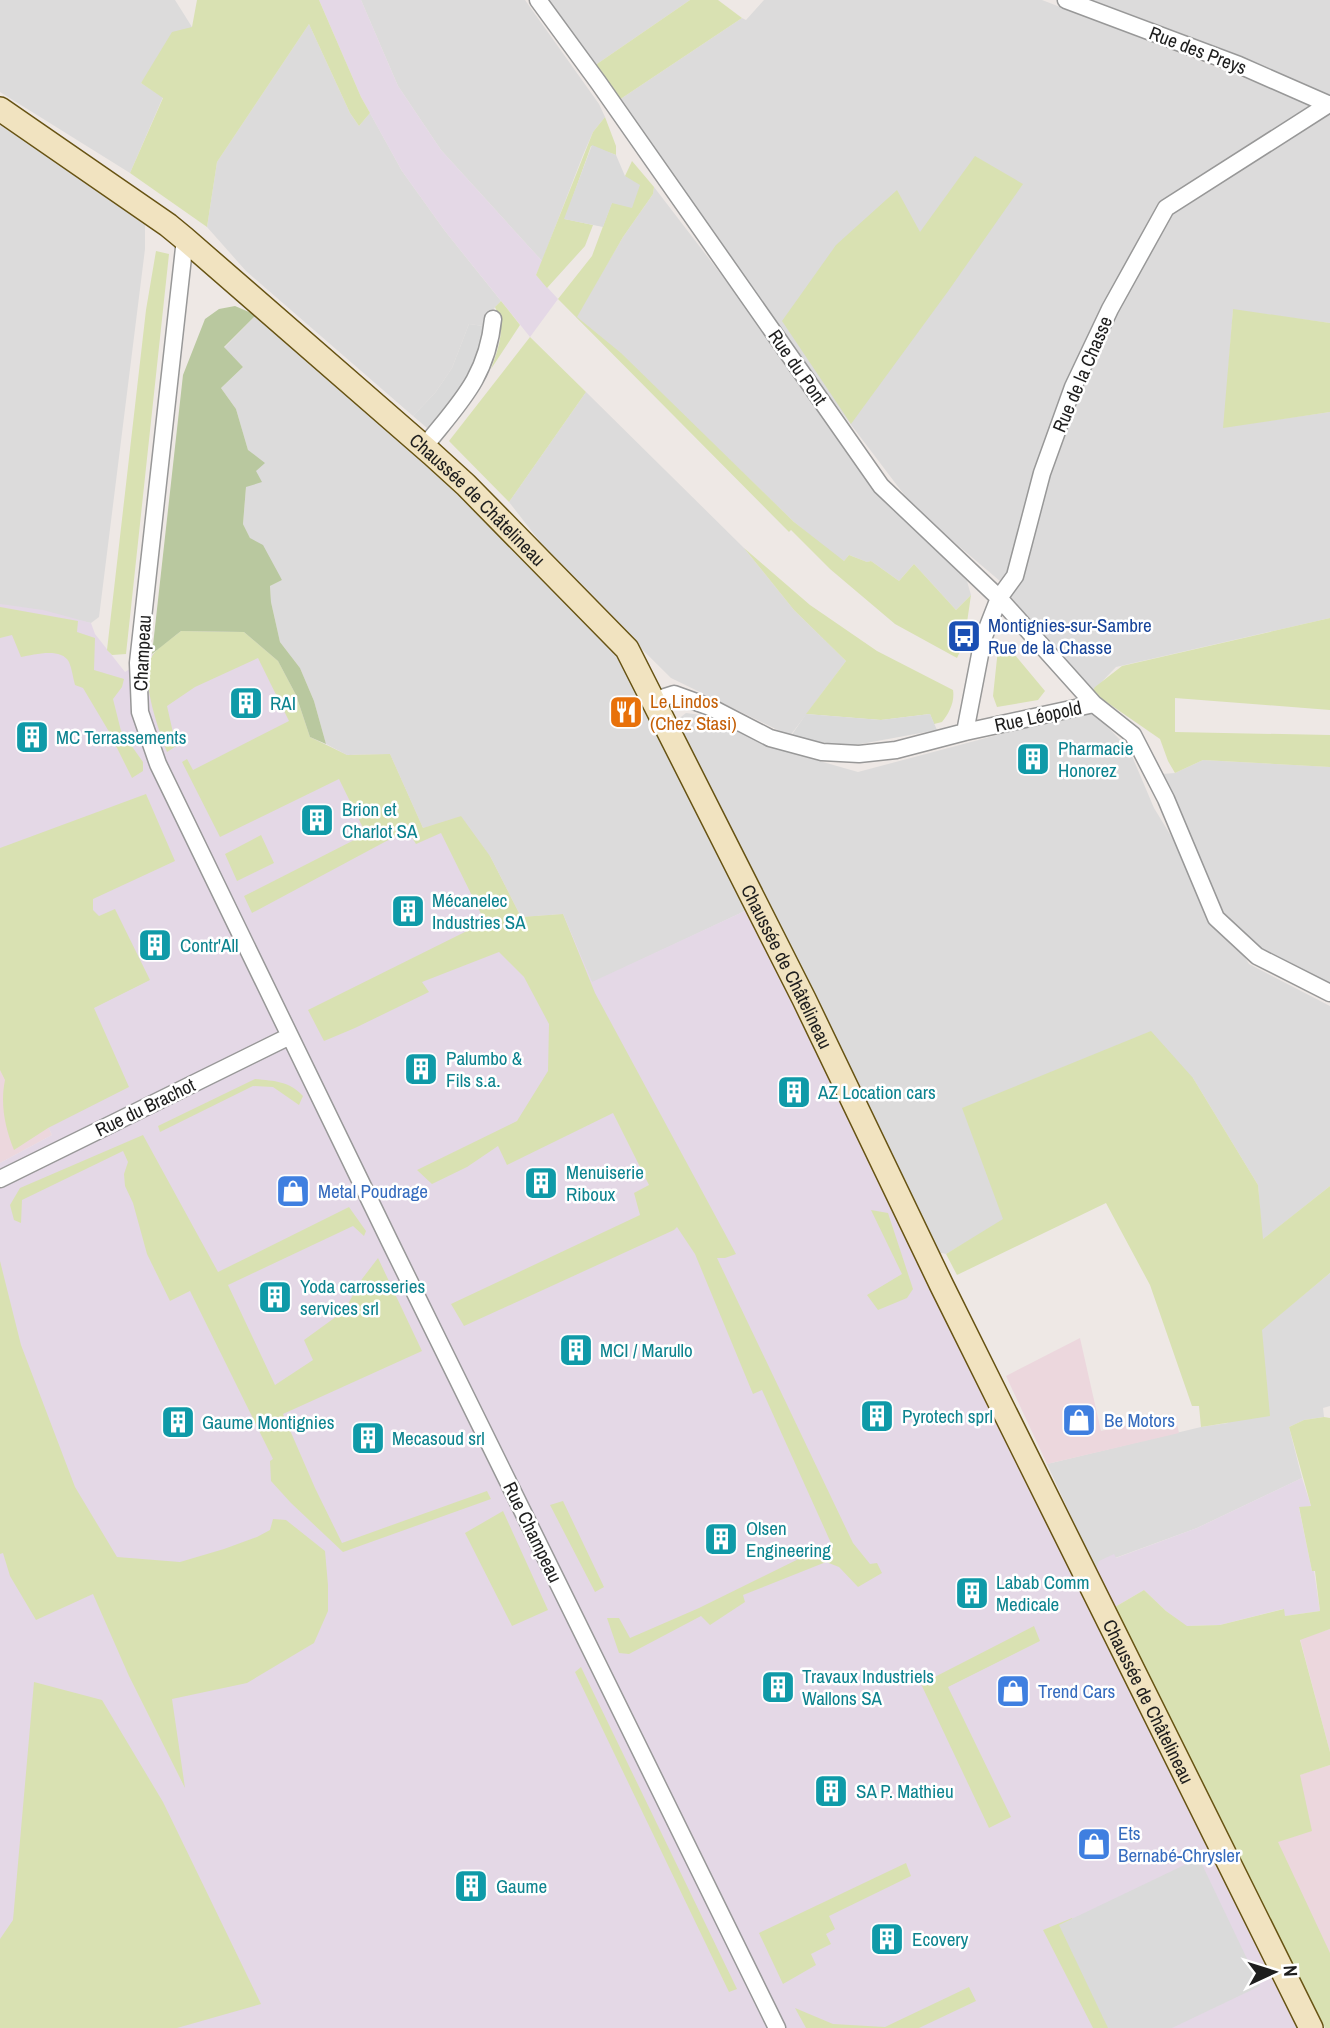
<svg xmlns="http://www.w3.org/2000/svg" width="1330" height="2028" font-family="'Archivo Narrow',sans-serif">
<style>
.residential{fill:#dcdbdb}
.commercial{fill:#ecd7dd}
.industrial{fill:#e4d8e6}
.grass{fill:#d9e1b2}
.forest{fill:#b9c89f}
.parking{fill:#dadada}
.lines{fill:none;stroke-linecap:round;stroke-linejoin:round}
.minor-casing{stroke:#989898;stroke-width:19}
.secondary-casing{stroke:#675313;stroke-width:26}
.minor{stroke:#fff;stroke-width:16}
.secondary{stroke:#f1e3c0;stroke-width:23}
.labels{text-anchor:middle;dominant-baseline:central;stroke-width:5;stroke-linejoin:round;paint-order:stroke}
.street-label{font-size:19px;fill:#1e1e1e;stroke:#fff}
.transit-label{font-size:19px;fill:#164399;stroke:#fff;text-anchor:start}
.food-label{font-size:19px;fill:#c56008;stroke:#fff;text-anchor:start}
.culture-label{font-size:19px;fill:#0d838f;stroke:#fff;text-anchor:start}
.shop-label{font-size:19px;fill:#366cbe;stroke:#fff;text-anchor:start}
</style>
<rect width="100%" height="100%" fill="#eee8e5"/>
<path class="residential" d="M0,0h175l17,27 -51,56 22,14 -33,76 -130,-81z
M361,0h164l74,104 6,13 -12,15 -10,23 -41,106 -101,-111 -43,-64z
M545,0h145l-96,66z
M764,0h278l288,111v212l-97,-13 -9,117 106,-15v206l-214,49 -24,25 -82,-96 -3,-9 -92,-78 -161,-212 -135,-197 123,-82 4,2z
M1088,0h242v98z
M309,24l41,89 9,13 11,-13 32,58 43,60 56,70 -15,16 -2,9 -15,-2 -17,44 -17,25 -22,23 -167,-145 -39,-44 10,-65z
M0,125l145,92v32l-46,368 -8,6 -91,-17z
M654,187l99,129 129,176 85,89 4,14 -15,15 -42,-46 -15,17 -28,-20 -4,1 -18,-7 -5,6 -11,-7 -39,-32 -82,-79 -136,-126 47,-80 30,-43z
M256,315l182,157 180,183 129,255 -155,73 -29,-69 -42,3 -31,-61 -67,-28 -33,-74 -43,1 -21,-11 -12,-43 -14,-33 -20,-26 -9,-40 -1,-16 12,-6 -32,-42 -7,-14 3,-37 10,-16 -8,-21 -12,-41 -15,-21 22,-21 -19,-19z
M586,392l158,156 50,62 52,51 -56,75 -119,-58 -109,-108 -53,-68z
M1091,710l38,39 25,59 95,156 81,42v180l-68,54 -4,-55 -65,-107 -189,142 -58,34 -13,-3 -256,-531 9,-7 24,3 71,34 77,22z
M1203,760l127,7v221l-76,-34 -52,-71 -40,-109 13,-1z
M1330,1273v133l-7,2 1,9 -20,3 -15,7 13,51 -105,50 -82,30 -19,12 -49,-106 154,-37 27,-4 34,-94z"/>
<path class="commercial" d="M0,1026l52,109 -52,28z
M1080,1338l21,93 74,-16 4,18 -132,31 -41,-88z
M1330,1629v123l-30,-113z
M1330,1765v263l-53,-186 22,-67z"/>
<path class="industrial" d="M319,0h42l37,86 43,64 101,111 -6,14 22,24 -28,38 -85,-106 -43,-60 -41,-74z
M0,604l43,6 48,13 4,11 30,38 37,-24 19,-17 63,1 34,29 18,34 14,42 37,18 43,-1 33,74 38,-12 29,40 31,61 42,-3 29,68 155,-72 562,1118h-1309v-865l52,-28 -52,-109z
M1302,1478l9,28 -12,2 13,63h2l6,40 -35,5 -2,-7 -63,16 -34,1 -20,-15 -22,-21 -29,17 -19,-37 3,-9 15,-7 2,4 81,-30z"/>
<path class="grass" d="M197,0h122l42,97 9,16 -11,13 -9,-13 -41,-89 -92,138 -10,65 -77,-54 33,-75 -22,-15 31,-51 20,-5z
M690,0h28l24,18 -123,82 -25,-34z
M605,117l11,29v9l-25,-9 -26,73 28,6 -8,21 -38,42 -11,-13 57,-143z
M975,156l48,28 -74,106 -98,134 -69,-103 54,-76 61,-55 23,42z
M632,161l22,26 -1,7 -30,43 -46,80 44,36 173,169 50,39 5,-6 18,7 4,-1 28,20 15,-17 42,46 15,-15 -7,48 -7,15 -62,-34 -65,-55 -39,-39 -2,2 -231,-233 34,-43 20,-54 20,5 -7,-31z
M156,251l13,3 -43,400 -14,1 -5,-5 39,-340z
M501,301l19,24 -29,44c8,-23 15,-38 4,-62z
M1233,309l97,14v89l-107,16z
M530,337l56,55 -77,110 -60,-61z
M744,548l66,57 67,46 76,39c2,12 -4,23 -11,32l-8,2 -4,-10 -49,6 -75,-6 40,-53 -52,-51z
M0,607l78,14 -1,11 18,6 -1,32 30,9 -2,8 -9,12 8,32 22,31v9l-11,7 -24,-48 -25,-42 -8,-3c-2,-7 -3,-16 -6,-23 -8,-15 -35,-7 -48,-5l-9,-22 -12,3z
M1330,618v92l-155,-12v34l155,3v32l-127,-7 -28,13 -7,-12 -8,-22 -68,-47 3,-5 27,-21z
M181,631l63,1 34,29 18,34 14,42 37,18 43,-1 33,74 38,-12 29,40 31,61 42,-3 32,79 141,261 -11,4h-8l136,285 17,21 7,-1 5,10 -24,14 -19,-20 -13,-5 -83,33 2,7 -35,23 -9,-9 -72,38 -10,-1 -12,-35h12l11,20 69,-30 132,-65 -69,-153 -9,4 -58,-140 -18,-27 -3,3 -210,96 -13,-22 189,-89 -6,-22 15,-8 -36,-72 -106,52 -9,-19 -31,21 -35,17 -15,-14 100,-49 31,-50 1,-47 -25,-47 -25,-25 -77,30 7,10 -74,36 -31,13 -16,-31 177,-88 -44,-89 -25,11 -9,-14 -155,83 -8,-17 122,-62 -27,-55 -119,58 -38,-75 5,-3 6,11 96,-49 -31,-63 -63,29 -28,19 9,40 -9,6c-8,-22 -28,-74 -15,-96 4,-7 22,-19 29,-25z
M998,649h12l35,42 -7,9 -41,7 -4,-11z
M146,794l29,67 -82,38v11l6,6 16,-7 35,71 -56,28 35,79 -81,41 -34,22c-9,-22 -14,-46 -9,-70l-5,-10v-222z
M261,835l13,28 -37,18 -12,-27z
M1151,1031l42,47 65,107 5,54 67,-53v87l-68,57 8,86 -69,11 -2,-21h-7l-42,-121 -44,-82 -149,72 -11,-21 57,-35 -41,-111z
M255,1079c20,2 34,2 48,17l-4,9 -26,-18 -20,-1 -93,46 -2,-6z
M143,1135l75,137 131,-65 17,24 -2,5 -11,-10 -125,59 47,100 38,-25 -9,-20 40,-29 18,-32 16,-21 44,93 -139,63 32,74 27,55 145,-52 4,8 -148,53 -52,-49 -20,-22 -1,-20 3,-2 -83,-168 -20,10 -23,-47 -14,-51 -8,-17 -1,-12 4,-12 -5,-11 -101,49 -1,23 -7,-3 -4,-15 10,-17z
M871,1210l17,3 25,76 -6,9 -29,12 -11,-15 35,-21z
M0,1261l21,84 54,142 42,70 63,5 44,-13 33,-12 13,-7 3,-11 13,1 39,31 3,34v26l-14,32 -67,40 -75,16 13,89 -56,-112 -36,-82 -57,26 -26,-44 -7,-23 -3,1z
M1324,1417l6,1v211l-30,11 30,112v13l-30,10 12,56 -34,11 52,111v75h-5l-210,-421 29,-17 22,21 21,15 33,-1 64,-16 1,7 35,-5 -5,-40h-3l-13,-64 12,-1 -22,-79 15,-7z
M563,1501l41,86 -9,5 -45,-87z
M503,1511l45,99 -36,16 -47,-93z
M1034,1626l6,15 -92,46 63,130 -22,11 -68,-144z
M581,1667l156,322 -8,3 -154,-320z
M34,1682l68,18 61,102 98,202 -84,24h-177v-89l13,-19z
M906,1863l5,13 -82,40 6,13 -9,5 5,10 -20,10 5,11 -33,19 -24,-51z
M1072,1918l52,110h-31l-50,-98z
M969,1987l7,14 -57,27h-113l-11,-20 38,16 52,3z"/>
<path class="forest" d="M235,306l21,9 -32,32 19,20 -22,21 15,21 12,41 17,13 -9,8 6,11 -16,5 -3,37 7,14 13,7 19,35 -12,6 1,16 9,40 20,26 14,33 12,43 -16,-7 -14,-42 -18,-34 -34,-29 -63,-1 -29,23 31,-279 22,-56 14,-10z"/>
<path class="parking" d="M592,145l24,10 9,21 15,9 -8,23 -20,-5 -9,24 -39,-8z
M469,324l15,2 -1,17 -11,27 -15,24 -30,34 -14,-12 22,-23 17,-25z
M806,714l75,6 49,-6 7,16 -87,16 -46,-6 -13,-4z
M1199,1858l61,128 -88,42h-64l-49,-103z"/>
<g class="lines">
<g class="minor-casing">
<path id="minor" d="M538,0l60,82 283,404 118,112 95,106 39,31 33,64 50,119 41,38 73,37
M1066,0l173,65 91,40
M185,239l-47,424 2,49 18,52 232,478 387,786
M424,447c35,-44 63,-69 69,-128
M652,701l22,-7 36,13 60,31 52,14 37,2 37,-4 69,-18 129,-28
M965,732l18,-93 16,-41 16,-22 27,-103 31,-86 37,-78 56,-101 163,-104
M0,1179l290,-143"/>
</g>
<g class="secondary-casing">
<g id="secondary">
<path id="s1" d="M0,109l168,116 17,14 247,215 34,31 161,164 177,350 138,287 369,742"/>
</g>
</g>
<use href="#minor" class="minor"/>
<use href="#secondary" class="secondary"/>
</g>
<defs>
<g id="bus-square" transform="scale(1.75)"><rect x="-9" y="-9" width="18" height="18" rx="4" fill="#1a4fb4" stroke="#fff"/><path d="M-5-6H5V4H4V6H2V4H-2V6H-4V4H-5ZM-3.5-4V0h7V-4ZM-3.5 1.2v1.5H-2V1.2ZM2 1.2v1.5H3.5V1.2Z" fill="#fff"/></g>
<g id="building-square" transform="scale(1.75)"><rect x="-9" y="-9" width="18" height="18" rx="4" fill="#0f9aa8" stroke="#fff"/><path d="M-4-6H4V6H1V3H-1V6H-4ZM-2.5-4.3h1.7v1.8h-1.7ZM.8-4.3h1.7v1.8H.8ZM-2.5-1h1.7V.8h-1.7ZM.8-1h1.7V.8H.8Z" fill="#fff"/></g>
<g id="restaurant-square" transform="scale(1.75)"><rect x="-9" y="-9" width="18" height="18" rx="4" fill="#e8710a" stroke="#fff"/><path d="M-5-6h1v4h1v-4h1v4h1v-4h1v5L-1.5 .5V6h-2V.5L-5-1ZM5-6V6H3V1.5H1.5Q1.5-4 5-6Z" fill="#fff"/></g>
<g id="shop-square" transform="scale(1.75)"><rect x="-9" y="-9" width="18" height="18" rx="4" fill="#3f7fe0" stroke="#fff"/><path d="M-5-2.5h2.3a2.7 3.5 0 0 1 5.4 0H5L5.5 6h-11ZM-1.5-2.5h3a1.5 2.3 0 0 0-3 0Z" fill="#fff"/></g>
</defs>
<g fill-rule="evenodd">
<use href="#bus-square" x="964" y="636"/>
<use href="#building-square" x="246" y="703"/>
<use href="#restaurant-square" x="626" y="712"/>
<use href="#building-square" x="32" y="737"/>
<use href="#building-square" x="1033" y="759"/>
<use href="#building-square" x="317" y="820"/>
<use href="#building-square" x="408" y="911"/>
<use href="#building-square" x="155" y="945"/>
<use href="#building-square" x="421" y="1069"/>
<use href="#building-square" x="794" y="1092"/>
<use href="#building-square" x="541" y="1183"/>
<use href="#shop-square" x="293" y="1191"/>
<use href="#building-square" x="275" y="1297"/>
<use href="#building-square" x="576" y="1350"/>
<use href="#building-square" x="877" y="1416"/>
<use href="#shop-square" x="1079" y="1420"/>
<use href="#building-square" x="178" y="1422"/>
<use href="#building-square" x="368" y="1438"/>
<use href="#building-square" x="721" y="1539"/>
<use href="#building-square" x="972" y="1593"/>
<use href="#building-square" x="778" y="1687"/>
<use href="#shop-square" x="1013" y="1691"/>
<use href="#building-square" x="831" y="1791"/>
<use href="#shop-square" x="1094" y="1844"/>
<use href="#building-square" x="471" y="1886"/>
<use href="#building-square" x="887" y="1939"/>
</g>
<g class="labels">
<g class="street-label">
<text transform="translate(1198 50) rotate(21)">Rue des Preys</text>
<text transform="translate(798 367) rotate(55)">Rue du Pont</text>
<text transform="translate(1082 374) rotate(-67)">Rue de la Chasse</text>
<text stroke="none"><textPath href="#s1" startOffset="618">Chaussée de Châtelineau</textPath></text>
<text transform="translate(142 653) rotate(-87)">Champeau</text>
<text transform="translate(1038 716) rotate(-12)">Rue Léopold</text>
<text stroke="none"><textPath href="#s1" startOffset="1185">Chaussée de Châtelineau</textPath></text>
<text transform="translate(145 1107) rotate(-26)">Rue du Brachot</text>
<text transform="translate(533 1532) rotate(64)">Rue Champeau</text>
<text stroke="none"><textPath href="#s1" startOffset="2004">Chaussée de Châtelineau</textPath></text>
</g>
<g class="transit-label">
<text x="988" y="625">Montignies-sur-Sambre<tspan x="988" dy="22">Rue de la Chasse</tspan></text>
</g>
<g class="food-label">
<text x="650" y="701">Le Lindos<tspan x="650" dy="22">(Chez Stasi)</tspan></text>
</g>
<g class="culture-label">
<text x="270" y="703">RAI</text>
<text x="56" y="737">MC Terrassements</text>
<text x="1058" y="748">Pharmacie<tspan x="1058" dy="22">Honorez</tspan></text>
<text x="342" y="809">Brion et<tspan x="342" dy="22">Charlot SA</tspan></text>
<text x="432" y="900">Mécanelec<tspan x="432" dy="22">Industries SA</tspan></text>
<text x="180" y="945">Contr'All</text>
<text x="446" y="1058">Palumbo &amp;<tspan x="446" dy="22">Fils s.a.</tspan></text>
<text x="818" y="1092">AZ Location cars</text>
<text x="566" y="1172">Menuiserie<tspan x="566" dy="22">Riboux</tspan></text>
<text x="300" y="1286">Yoda carrosseries<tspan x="300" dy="22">services srl</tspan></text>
<text x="600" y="1350">MCI / Marullo</text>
<text x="902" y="1416">Pyrotech sprl</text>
<text x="202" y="1422">Gaume Montignies</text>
<text x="392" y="1438">Mecasoud srl</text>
<text x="746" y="1528">Olsen<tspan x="746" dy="22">Engineering</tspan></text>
<text x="996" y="1582">Labab Comm<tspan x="996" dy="22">Medicale</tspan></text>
<text x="802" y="1676">Travaux Industriels<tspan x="802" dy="22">Wallons SA</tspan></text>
<text x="856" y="1791">SA P. Mathieu</text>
<text x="496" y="1886">Gaume</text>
<text x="912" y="1939">Ecovery</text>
</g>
<g class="shop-label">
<text x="318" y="1191">Metal Poudrage</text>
<text x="1104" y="1420">Be Motors</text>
<text x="1038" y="1691">Trend Cars</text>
<text x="1118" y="1833">Ets<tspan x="1118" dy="22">Bernabé-Chrysler</tspan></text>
</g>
</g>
<g transform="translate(1274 1972) rotate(86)" stroke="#ffffff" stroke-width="5" paint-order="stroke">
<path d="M0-5L12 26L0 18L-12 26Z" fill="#1e1e1e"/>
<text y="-10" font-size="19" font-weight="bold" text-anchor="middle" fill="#1e1e1e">N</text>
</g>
</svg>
